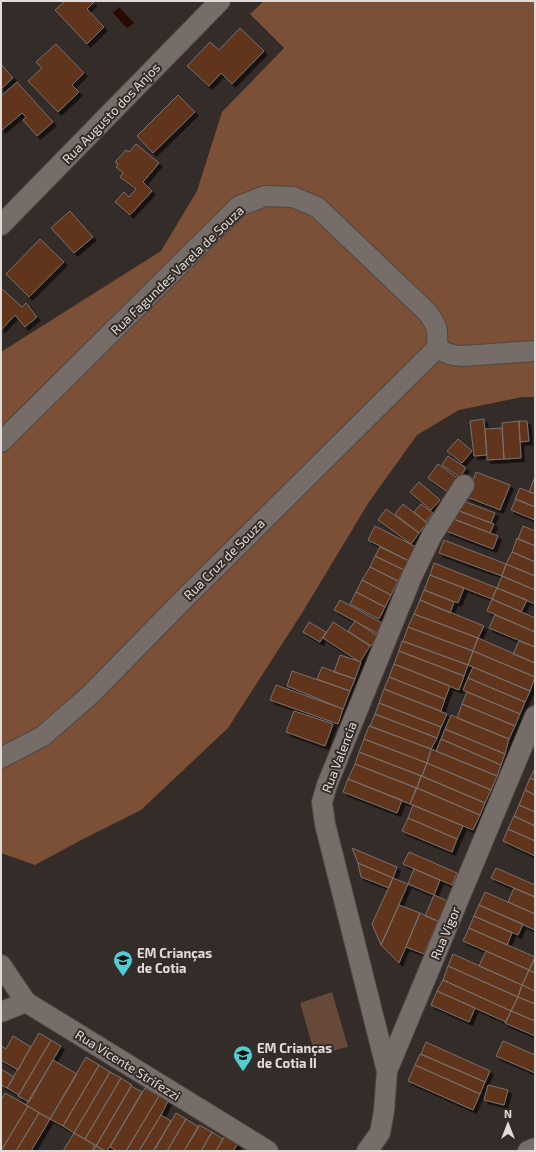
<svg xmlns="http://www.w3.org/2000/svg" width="536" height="1152" font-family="'Exo 2',sans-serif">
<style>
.green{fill:#674939}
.forest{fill:#7c4f37}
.water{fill:#270a00}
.building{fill:#60361e;stroke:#796f6b;filter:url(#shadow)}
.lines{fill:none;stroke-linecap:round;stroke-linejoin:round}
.street-casing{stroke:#4f4845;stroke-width:22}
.street{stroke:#766d68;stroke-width:20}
.labels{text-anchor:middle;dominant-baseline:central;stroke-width:4;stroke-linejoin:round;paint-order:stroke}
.street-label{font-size:13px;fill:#e1dcd9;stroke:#342c28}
.poi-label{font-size:13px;font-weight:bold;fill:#e1dcd9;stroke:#342c28;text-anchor:start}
</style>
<defs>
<filter id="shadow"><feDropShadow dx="3.5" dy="3.5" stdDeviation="0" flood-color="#0009"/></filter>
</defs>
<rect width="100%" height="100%" fill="#342c28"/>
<path class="green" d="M332,992l16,55 -33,8 -15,-52z"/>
<path class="forest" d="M264,1h271v396h-13l-63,13 -42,25 -48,67 -67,111 -74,115 -87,82 -56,28 -50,27 -34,-12v-501l160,-101 36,-60 25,-79 62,-64 -34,-34z"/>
<path class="water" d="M119,7l15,16 -7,5 -14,-15z"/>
<path class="building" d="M65,1l29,1 -7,7 17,18 -17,17 -32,-34z
M240,28l24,23 -32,33 -11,-11 -12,13 -22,-20 23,-24 9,8z
M56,44l28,29 -12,12 7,7 -21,20 -30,-31 14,-13 -6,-6z
M1,64l12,14 -12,11z
M17,82l36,40 -16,14 -14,-16 3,-3 -4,-4 -20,17 -1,-1v-33z
M178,95l17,17 -42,41 -16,-17z
M136,144l23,19 -16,19 9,9 -22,24 -15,-13 9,-10 5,5 7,-8 -16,-12 3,-4 -7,-6 2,-3 -3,-2 11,-12 3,2z
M70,211l23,26 -19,16 -23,-25z
M40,239l24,23 -35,35 -23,-23z
M1,288l21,19 4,-4 11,14 -12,10 -10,-12 -14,15z
M484,419l3,36 -13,1 -4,-35z
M519,421h8l2,20 -9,1z
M519,421l2,37 -17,1 -2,-36z
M502,428l2,31 -17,1 -2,-31z
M458,439l14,12 -10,12 -15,-12z
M448,456l18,12 -6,9 -18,-12z
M438,464l21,15 -10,14 -21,-15z
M476,472l34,13 -10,25 -33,-13z
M534,479l1,1v14l-6,-2z
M419,482l21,18 -9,10 -21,-18z
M520,488l15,6v13l-20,-8z
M458,499l37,14 -4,10 -37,-14z
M516,499l19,8v13l-24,-10z
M403,504l24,19 -8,10 -24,-19z
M421,504l12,9 -7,9 -12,-10z
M386,509l33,24 -8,11 -33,-24z
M454,509l40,15 -4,9 -39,-15z
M451,518l47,18 -5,13 -47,-18z
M375,526l41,21 -7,14 -41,-21z
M523,526l12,5v15l-17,-7z
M517,538l18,8v16l-23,-10z
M444,540l62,24 -4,12 -63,-23z
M380,547l29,14 -5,9 -29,-14z
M512,552l23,10v14l-29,-12z
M375,556l29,14 -6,11 -28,-14z
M434,563l63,25 -5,11 -62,-24z
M506,564l29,12v14l-33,-14z
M370,567l28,14 -7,14 -29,-15z
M430,575l34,13 -6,15 -34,-13z
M502,576l33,14v14l-38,-16z
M362,580l29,15 -6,12 -29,-15z
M497,588l30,12 -6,12 -29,-13z
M424,590l30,12 -4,11 -30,-13z
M356,592l29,15 -6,12 -29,-15z
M492,599l43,19v14l-48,-21z
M340,600l42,23 -5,10 -43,-23z
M420,600l64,26 -6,12 -64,-24z
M414,614l64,24 -5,13 -65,-24z
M495,615l40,17v15l-46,-19z
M355,621l23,15 -7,10 -23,-15z
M309,622l17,10 -6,10 -17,-10z
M333,622l37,24 -10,16 -37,-24z
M408,627l65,24 -5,14 -65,-24z
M478,638l57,25v14l-62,-26z
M402,641l66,24 -4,11 -65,-25z
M519,641l16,6v16l-22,-9z
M399,651l65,25 -5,14 -65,-26z
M473,651l62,26 -5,14 -62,-26z
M340,655l21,7 -6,17 -21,-7z
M394,664l56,22 -5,13 -56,-22z
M322,667l33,12 -5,12 -33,-12z
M473,667l57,24 -5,11 -57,-24z
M292,671l58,20 -7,18 -56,-23z
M389,677l56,22 -4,12 -57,-22z
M468,678l57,24 -5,12 -57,-24z
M276,685l67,24 -5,15 -68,-24z
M384,689l63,25 -6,13 -62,-24z
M467,692l53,22 -5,12 -53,-22z
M379,703l62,24 -4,11 -62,-24z
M462,704l53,22 -6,13 -52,-21z
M294,711l39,13 -8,22 -39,-14z
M375,714l62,24 -6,11 -61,-23z
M451,715l58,24 -4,15 -60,-25z
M369,726l62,23 -4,14 -63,-24z
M445,729l60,25 -4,11 -60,-26z
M364,739l63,24 -5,13 -63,-24z
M441,739l60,26 -4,11 -61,-25z
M431,749l66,27 -6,14 -64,-27z
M359,752l62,24 -4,12 -62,-24z
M427,763l64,27 -6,13 -63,-27z
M355,764l61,24 -6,16 -62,-25z
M535,768v12l-5,-2z
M421,776l64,27 -5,12 -63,-27z
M530,778l5,2v15l-10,-5z
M348,779l54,21 -5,13 -54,-21z
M417,788l63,27 -7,15 -63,-26z
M525,790l10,5v17l-16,-7z
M413,805l50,21 -6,13 -49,-21z
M519,805l16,7v14l-21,-10z
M514,816l21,10v15l-27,-12z
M408,818l49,21 -5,13 -50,-21z
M508,829l27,12v15l-32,-15z
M352,848l45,19 -4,11 -35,-15z
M409,852l48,21 -5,12 -49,-21z
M358,863l35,15 -4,10 -28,-11z
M496,868l39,17v12l-44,-19z
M414,869l26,11 -6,15 -26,-11z
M393,878l15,6 -27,61 -9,-21z
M514,888l21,9v17l-27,-12z
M485,892l50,22v16l-56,-25z
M434,895l18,8 -9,20 -18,-7z
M399,905l21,8 -21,50 -18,-18z
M479,905l44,19 -5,11 -44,-19z
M420,913l18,8 -14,33 -18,-7z
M474,916l38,17 -5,12 -38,-17z
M469,928l66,29 -6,13 -66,-29z
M486,951l43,19 -7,15 -43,-19z
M453,954l69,31 -4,12 -70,-31z
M535,958v15l-6,-3z
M448,966l70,31 -7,14 -68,-31z
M529,970l6,3v18l-13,-6z
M443,980l68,31 -5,11 -69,-31z
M522,985l13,6v13l-17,-7z
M437,991l38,17 -6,14 -38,-17z
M518,997l17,7v17l-24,-10z
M511,1011l24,10v15l-30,-13z
M39,1033l12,7 -32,55 -12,-7z
M13,1036l18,11 -13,23 -17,-10v-14l5,3z
M51,1040l10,6 -32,56 -11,-6z
M503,1041l32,14v18l-39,-17z
M426,1042l64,29 -5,11 -64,-28z
M420,1054l65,28 -5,12 -65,-29z
M86,1057l13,8 -36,61 -13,-7z
M53,1060l24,14 -27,45 -24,-14z
M99,1065l11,7 -36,61 -11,-7z
M415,1065l65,29 -7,16 -65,-29z
M1,1069l13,8 -7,11 -6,-3z
M110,1072l11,6 -36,61 -11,-6z
M121,1078l11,7 -36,61 -11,-7z
M488,1085l20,5 -4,15 -20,-5z
M131,1086l11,6 -35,59h-2l-9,-5z
M145,1088l14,8 -33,55h-9l-7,-4z
M5,1093l23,13 -27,45v-51z
M159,1096l9,5 -7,14 -22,36h-13z
M28,1106l11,7 -23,38h-15z
M39,1113l11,6 -19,32h-15z
M176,1113l10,6 -19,32h-13z
M161,1115l10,6 -18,30h-14z
M186,1119l13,8 -15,24h-17z
M199,1125l13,7 -11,19h-17z
M212,1132l11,7 -7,12h-15z
M74,1133l21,12 -3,6h-29z
M226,1134l13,8 -6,9h-17z
M96,1146l9,5h-12z"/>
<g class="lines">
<g class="street-casing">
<path id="street" d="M1,225l219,-224
M1,442l238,-236 26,-10 28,1 24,10 109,104c12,15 12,18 11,37 9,6 16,8 26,8l72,-5
M1,758l42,-22 48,-42 95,-97 251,-249
M1,965l25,37 242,149
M1,1012l25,-10
M387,1071l-62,-247 -3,-22 5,-17 85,-209 20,-41 32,-50
M367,1151l13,-18 4,-22 3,-40 148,-355
M528,1151l7,-3"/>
</g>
<use href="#street" class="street"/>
</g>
<defs>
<g id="school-pin" transform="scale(1)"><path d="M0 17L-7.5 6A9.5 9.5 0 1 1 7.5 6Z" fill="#51ccd1" stroke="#342c28"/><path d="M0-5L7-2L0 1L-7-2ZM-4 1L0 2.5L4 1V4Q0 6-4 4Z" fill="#111"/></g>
</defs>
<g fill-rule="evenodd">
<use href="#school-pin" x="123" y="960"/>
<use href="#school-pin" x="243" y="1055"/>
</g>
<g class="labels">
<g class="street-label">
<text transform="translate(111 113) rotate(-46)">Rua Augusto dos Anjos</text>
<text transform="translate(177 270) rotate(-44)">Rua Fagundes Varela de Souza</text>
<text transform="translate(224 559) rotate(-45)">Rua Cruz de Souza</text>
<text transform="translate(339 757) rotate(-69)">Rua Valencia</text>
<text transform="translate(445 933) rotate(-67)">Rua Vigor</text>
<text transform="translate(128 1065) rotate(32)">Rua Vicente Strifezzi</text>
</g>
<g class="poi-label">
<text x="137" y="953">EM Crianças<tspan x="137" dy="15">de Cotia</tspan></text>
<text x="257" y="1048">EM Crianças<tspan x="257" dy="15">de Cotia II</tspan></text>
</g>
</g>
<rect width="536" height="1152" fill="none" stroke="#e1dcd9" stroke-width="4"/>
<g transform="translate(508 1124)" stroke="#342c28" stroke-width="3" paint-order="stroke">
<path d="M0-3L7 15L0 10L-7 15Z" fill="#e1dcd9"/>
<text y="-6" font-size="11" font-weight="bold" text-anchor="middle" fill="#e1dcd9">N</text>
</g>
</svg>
